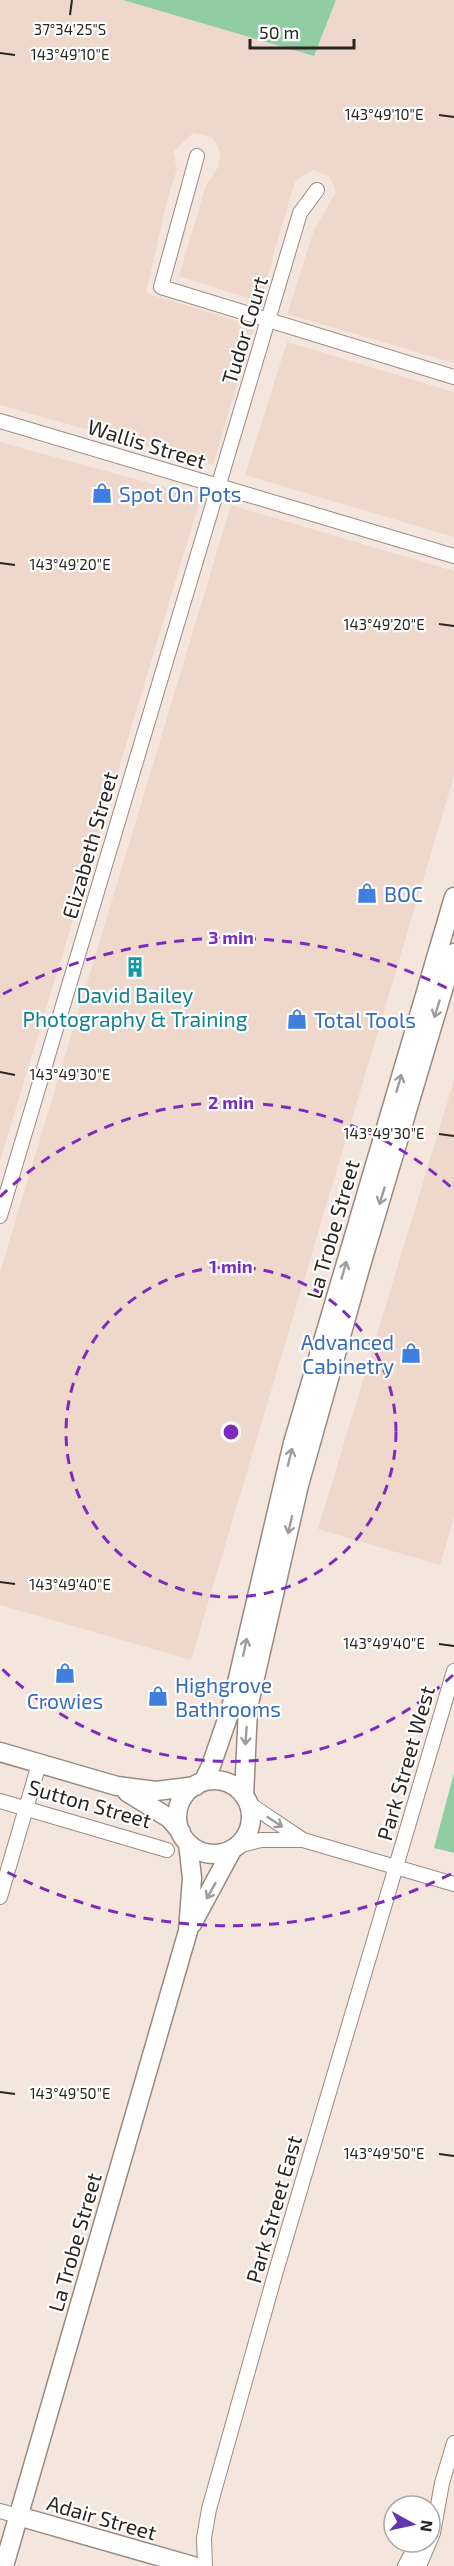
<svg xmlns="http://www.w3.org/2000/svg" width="454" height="2566" font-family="'Exo 2',sans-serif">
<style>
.built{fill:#eed8cc}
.green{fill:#91cda3}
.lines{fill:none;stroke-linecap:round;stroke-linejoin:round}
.street-casing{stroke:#988a82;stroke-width:16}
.secondary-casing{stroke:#988a82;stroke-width:21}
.street{stroke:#fff;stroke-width:14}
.secondary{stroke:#fff;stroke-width:18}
.oneway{stroke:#9f9d9b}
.ticks{fill:none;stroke:#2a2521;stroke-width:2}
.ring{fill:none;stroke:#7b2cbf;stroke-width:3;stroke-dasharray:10 8}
.labels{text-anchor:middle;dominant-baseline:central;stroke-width:4.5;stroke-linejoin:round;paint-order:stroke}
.street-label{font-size:21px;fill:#2a2521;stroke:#fff}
.shop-label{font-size:21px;fill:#366cbe;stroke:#fff;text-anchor:start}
.culture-label{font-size:21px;fill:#0d838f;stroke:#fff}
.ticks-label{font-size:15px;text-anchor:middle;fill:#2a2521;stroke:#fff;stroke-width:4.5;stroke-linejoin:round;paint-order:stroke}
.centre{fill:#7b2cbf;stroke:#fff;stroke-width:3}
.ring-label{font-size:18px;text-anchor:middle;font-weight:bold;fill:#7b2cbf;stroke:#fff;stroke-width:4.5;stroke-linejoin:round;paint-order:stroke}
</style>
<rect width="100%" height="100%" fill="#f5e6dd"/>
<path class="built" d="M0,0h123l191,56 22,-56h118v363l-167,-49 27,-84 22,-38 -6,-15 -17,-7 -18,11 -35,121 -81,-26 27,-91 13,-19 1,-14 -8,-15 -19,-4 -20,19 4,17 -10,32 -21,92 108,33 -41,139 -213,-60z
M287,342l167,50v145l-209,-62z
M0,442l201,55 -201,664z
M231,505l223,66v205l-263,884 -191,-55v-333z
M454,1080v437l-14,48 -122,-36z"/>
<path class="green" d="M123,0h213l-22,56z
M454,1773v80l-20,-5z"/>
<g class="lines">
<g class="street-casing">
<path id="street" d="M197,156l-36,131 293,90
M0,421l454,135
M0,1216l300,-1003 17,-23
M0,1801l167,49
M248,1803l55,37
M238,1846l23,-6h42l151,44
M0,1897l39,-133
M0,2511l18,5
M205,2566l-1,-28 5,-29 67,-238 178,-600
M405,2566l13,-24
M419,2566l14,-33 9,-50 12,-40"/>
</g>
<g class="secondary-casing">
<path id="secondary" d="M0,1752l117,34 39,5 40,-5
M177 1817a37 37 0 1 1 74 0a37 37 0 1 1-74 0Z
M203,1782l8,-16 20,-58 62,-265 161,-546
M127,1792l42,26 12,14
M244,1796l4,-88 51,-223 62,-220 93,-312
M192,1924l40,-74
M18,2516l175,50
M4,2566l184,-635 4,-53 -4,-35"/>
</g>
<use href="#street" class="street"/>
<use href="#secondary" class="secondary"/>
</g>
<defs><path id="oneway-shaft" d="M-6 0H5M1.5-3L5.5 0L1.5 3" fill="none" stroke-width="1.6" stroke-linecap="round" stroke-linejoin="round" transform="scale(1.5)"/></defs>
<g class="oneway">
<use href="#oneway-shaft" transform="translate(437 1009) rotate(107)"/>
<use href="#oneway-shaft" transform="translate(399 1083) rotate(-74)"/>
<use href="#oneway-shaft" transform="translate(382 1196) rotate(107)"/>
<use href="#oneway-shaft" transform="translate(344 1270) rotate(-74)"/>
<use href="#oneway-shaft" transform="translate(290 1457) rotate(-76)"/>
<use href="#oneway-shaft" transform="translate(290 1525) rotate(103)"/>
<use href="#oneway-shaft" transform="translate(245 1647) rotate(-78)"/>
<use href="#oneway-shaft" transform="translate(246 1736) rotate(94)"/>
<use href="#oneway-shaft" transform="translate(275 1822) rotate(33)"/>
<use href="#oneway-shaft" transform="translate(211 1891) rotate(119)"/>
</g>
<path class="ticks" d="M70,15l2,-15M0,53l15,2M439,115l15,2M0,563l15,2M439,624l15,2M0,1072l15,3M439,1134l15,2M0,1582l15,2M439,1644l15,2M0,2092l15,2M439,2154l15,2"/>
<g class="ring">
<circle cx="231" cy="1432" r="165"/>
<path d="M453 1675A329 329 0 0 1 0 1667M0 1197A329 329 0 0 1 453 1189"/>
<path d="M451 1874A494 494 0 0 1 3 1870M3 994A494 494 0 0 1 451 990"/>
</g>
<defs>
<g id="shop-bare" transform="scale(1.62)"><path d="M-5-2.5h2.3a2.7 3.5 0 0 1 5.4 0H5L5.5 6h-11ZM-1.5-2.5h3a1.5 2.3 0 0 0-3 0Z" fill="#3f7fe0" stroke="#fff" stroke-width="2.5" paint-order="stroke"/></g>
<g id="building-bare" transform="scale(1.62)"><path d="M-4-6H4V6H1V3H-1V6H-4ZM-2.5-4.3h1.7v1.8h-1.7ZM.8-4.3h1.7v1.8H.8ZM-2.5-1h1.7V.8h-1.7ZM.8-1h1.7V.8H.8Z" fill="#0f9aa8" stroke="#fff" stroke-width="2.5" paint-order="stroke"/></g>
</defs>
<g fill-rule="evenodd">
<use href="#shop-bare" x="102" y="493"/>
<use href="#shop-bare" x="367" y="893"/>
<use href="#building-bare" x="135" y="967"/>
<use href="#shop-bare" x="297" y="1019"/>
<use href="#shop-bare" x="411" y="1353"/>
<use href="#shop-bare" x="65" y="1673"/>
<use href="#shop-bare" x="158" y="1696"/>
</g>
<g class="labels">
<g class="street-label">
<text transform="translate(244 330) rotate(-73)">Tudor Court</text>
<text transform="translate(147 443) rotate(17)">Wallis Street</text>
<text transform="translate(89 845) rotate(-74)">Elizabeth Street</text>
<text transform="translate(332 1229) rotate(-74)">La Trobe Street</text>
<text transform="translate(405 1763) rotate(-74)">Park Street West</text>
<text transform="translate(90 1803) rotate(16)">Sutton Street</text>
<text transform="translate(273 2209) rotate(-74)">Park Street East</text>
<text transform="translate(74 2242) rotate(-74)">La Trobe Street</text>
<text transform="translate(102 2517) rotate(16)">Adair Street</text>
</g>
<g class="shop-label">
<text x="119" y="493">Spot On Pots</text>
<text x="384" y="893">BOC</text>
<text x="314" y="1019">Total Tools</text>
<text x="394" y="1341" text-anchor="end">Advanced<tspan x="394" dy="24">Cabinetry</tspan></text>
<text x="175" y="1684">Highgrove<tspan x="175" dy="24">Bathrooms</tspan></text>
<text x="65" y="1700" text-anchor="middle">Crowies</text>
</g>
<g class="culture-label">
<text x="135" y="994">David Bailey<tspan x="135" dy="24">Photography &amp; Training</tspan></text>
</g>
</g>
<g class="ticks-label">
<text x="70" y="35">37°34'25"S</text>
<text x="70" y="60">143°49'10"E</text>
<text x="384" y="120">143°49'10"E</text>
<text x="70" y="570">143°49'20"E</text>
<text x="384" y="630">143°49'20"E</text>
<text x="70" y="1080">143°49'30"E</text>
<text x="384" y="1139">143°49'30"E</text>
<text x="70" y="1590">143°49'40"E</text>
<text x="384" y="1649">143°49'40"E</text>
<text x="70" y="2099">143°49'50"E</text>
<text x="384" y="2159">143°49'50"E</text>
</g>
<circle cx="231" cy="1432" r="9" class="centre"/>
<g class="ring-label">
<text x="231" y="944">3 min</text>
<text x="231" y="1109">2 min</text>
<text x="231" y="1273">1 min</text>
</g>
<g transform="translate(412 2524) rotate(98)"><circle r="28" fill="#ffffff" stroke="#aaa8a6" stroke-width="1.5"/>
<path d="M0-4.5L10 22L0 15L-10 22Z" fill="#6437af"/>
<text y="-9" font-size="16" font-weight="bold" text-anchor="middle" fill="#2a2521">N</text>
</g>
<path d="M250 39v9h104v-9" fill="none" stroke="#2a2521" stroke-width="3"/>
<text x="259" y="39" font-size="18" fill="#2a2521" stroke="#ffffff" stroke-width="4.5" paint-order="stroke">50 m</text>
</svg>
